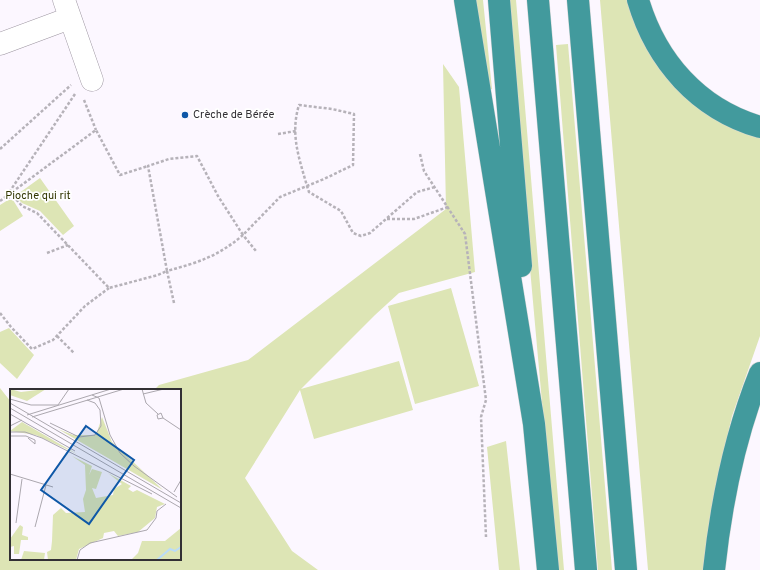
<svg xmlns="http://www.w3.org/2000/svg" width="760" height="570" font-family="Overpass,sans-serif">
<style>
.green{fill:#dde5b5}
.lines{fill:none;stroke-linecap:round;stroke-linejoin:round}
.minor-casing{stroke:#9c95a0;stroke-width:23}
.motorway-casing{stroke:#d6d6d6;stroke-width:23}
.path{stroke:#b6b2b9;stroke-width:2.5;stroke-dasharray:3 2;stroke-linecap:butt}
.minor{stroke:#fff;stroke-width:22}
.motorway{stroke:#429a9d;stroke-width:22}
.poi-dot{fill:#0e58a7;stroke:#fff;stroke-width:1.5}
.labels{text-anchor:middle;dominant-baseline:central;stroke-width:3.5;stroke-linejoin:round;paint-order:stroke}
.poi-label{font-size:11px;fill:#323034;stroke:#fff;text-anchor:start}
.park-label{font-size:11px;fill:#313601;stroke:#fff}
.inset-river{fill:none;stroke:#badcf8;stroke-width:2}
.inset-road{fill:none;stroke:#aba7ae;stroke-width:1}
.view{fill:#0e58a7;fill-opacity:0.15;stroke:#0e58a7;stroke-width:2}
.inset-edge{fill:none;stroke:#323034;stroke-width:2}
</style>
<rect width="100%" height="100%" fill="#fcf7ff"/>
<path class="green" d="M474,0h9l9,89 -4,1z
M506,0h10l48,570h-7z
M600,0h30l58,97 35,27 26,11 11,2v199l-28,80 -18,79 -11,75h-55z
M568,44l44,526h-14l-42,-525z
M443,64l16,23 16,185 -76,21 -24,22 -74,74 98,-28 14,49 -99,29 -14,-49 -55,88 47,73 26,19h-318v-182l11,14v157h169v-169h-26l5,-5 89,-25 198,-151z
M40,178l34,48 -11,9 -23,-24 -18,-8 -7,-7z
M8,200h5l10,16 -23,15v-26z
M451,288l28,98 -64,18 -27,-98z
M9,328l25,27 -17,24 -17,-16v-31z
M506,441l14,129h-21l-12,-123z"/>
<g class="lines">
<g class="minor-casing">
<path id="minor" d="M64,0l28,80
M0,44l70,-26"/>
</g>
<g class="motorway-casing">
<path id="motorway" d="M465,0l69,424 14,146
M499,0l22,266
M538,0l48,570
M578,0l48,570
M638,0c18,61 60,109 122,127
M714,570c7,-66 21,-135 46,-197"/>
</g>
<path class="path" d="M75,94l-69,103 9,1 7,8 15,7 72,75 49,-13 9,-4 -19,-105 21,-7 28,-3 21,40 25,39 37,-38 44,-18 29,-14 1,-51 -22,-5 -33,-4c-9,29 0,53 8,81l2,6 32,19 12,22 8,3 9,-3 47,-41 18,-5
M84,100l12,30
M278,134l18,-3
M0,149l71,-64
M420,154l4,17 41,63 21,166 -5,17 5,120
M0,201l96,-71 24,45 28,-9
M387,219h27l34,-12
M47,253l21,-8
M174,303l-7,-32c32,-9 50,-14 76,-36l13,16
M0,313l11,14 21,22 21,-9 32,-34 24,-18
M57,336l17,17"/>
<use href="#minor" class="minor"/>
<use href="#motorway" class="motorway"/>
</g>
<circle class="poi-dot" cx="185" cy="115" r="4"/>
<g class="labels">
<g class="poi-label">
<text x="193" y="115">Crèche de Bérée</text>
</g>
<g class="park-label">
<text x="38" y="196">Pioche qui rit</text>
</g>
</g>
<g transform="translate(10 389)">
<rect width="171" height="171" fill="#fcf7ff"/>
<path d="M0,0l11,3 25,-3 -19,12 -17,-6zM92,28l10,25 51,48 -105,-61 15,6h23zM12,33l55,32 -41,-19 -26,-4zM62,67l20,10 -3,9 3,-6 10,3 -6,17 -4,-1 4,10 17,-3 1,-6 8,-5 -14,-11 23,13 -3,3 5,3 4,-2 28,14 -8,3 -2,11 -17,14 -20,4 -4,-5 -10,2 -1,5 -24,11 -3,11h-28l-1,-8 4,-2 1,-9 1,-26 8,-7 5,5 19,-1 -2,-13 3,-9 -1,-25zM10,136l3,2 -1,8 6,2v3h-7l-2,14h-5v-8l-4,1v-8zM171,139v32h-50l7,-7 4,-12h23zM14,162l21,2 -1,7h-23z" fill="#dde5b5"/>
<path class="inset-river" d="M147,171l13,-11 5,2 6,-4"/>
<path class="inset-road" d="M132,0l4,14 12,11M133,5l21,-5M82,6l7,3 11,37 10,18 14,13 43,31M0,10l21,6h27M0,14l171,100M48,16l11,-16M0,19l171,100M0,25l65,37M17,26l84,-26M22,28l92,-28M153,29l-5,1 -1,-4 4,-2 2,5 18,12M40,34l29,14 16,-2 6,-9 -1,-16 -5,-7 -8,-3M0,37l12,-6M0,43h15l17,6 110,56M0,47h16l9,4v4l-7,-6M0,85l43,13M164,103l7,-12M6,134l6,-44M25,138l11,-42M67,171l3,-10 10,-7 57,-13 9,-12 1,-7 9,-7"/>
<path class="view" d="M76,37l48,34 -45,64 -48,-34z"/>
<rect width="171" height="171" class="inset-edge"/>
</g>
</svg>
